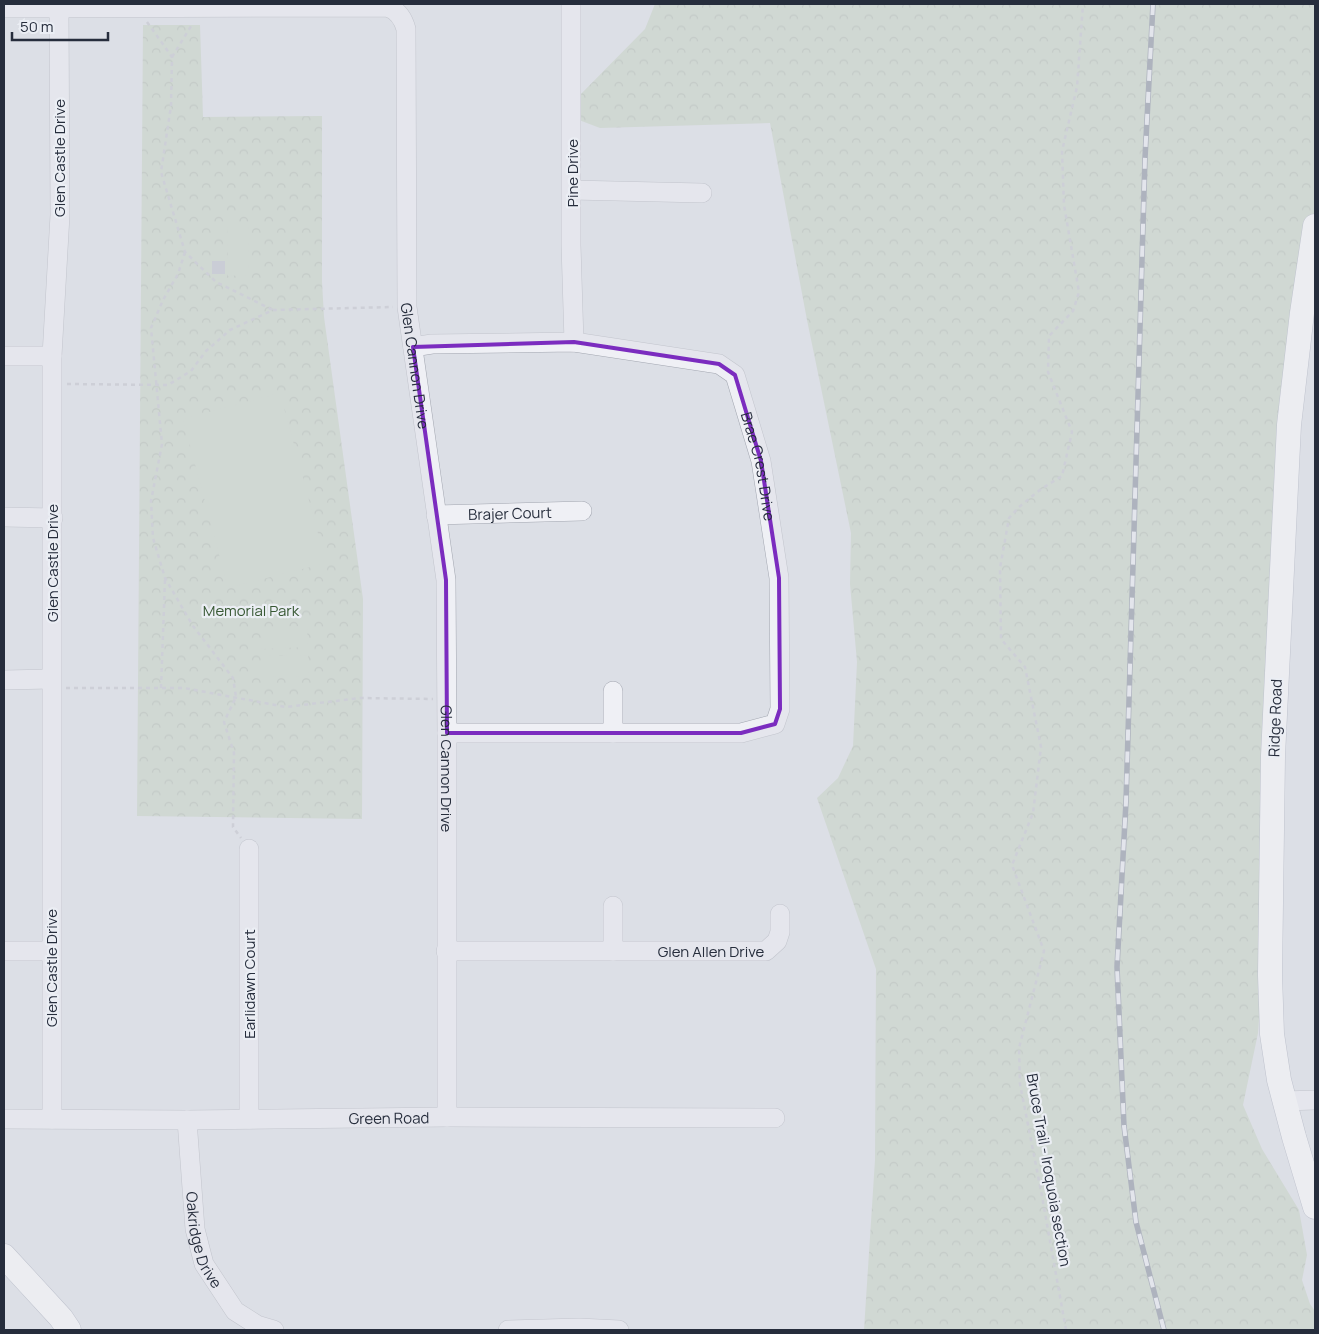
<svg xmlns="http://www.w3.org/2000/svg" width="1319" height="1334" font-family="Manrope,sans-serif">
<style>
.forest{fill:url(#forest-crowns)}
.pitch{fill:#c1d0bd}
.building{fill:#b4b8c3}
.lines{fill:none;stroke-linecap:round;stroke-linejoin:round}
.minor-casing{stroke:#a2a6b0;stroke-width:20}
.major-casing{stroke:#9ca3b2;stroke-width:25}
.path{stroke:#bbbdc5;stroke-width:2.5;stroke-dasharray:4 4;stroke-linecap:butt}
.minor{stroke:#eff0f5;stroke-width:19}
.major{stroke:#fff;stroke-width:24}
.rail-casing{stroke:#767e8f;stroke-width:5.5}
.rail{stroke:#ebeef4;stroke-width:4;stroke-dasharray:11;stroke-linecap:butt}
.marked{fill:none;stroke:#7b2cbf;stroke-width:4;stroke-linejoin:round}
.labels{text-anchor:middle;dominant-baseline:central;stroke-width:4.5;stroke-linejoin:round;paint-order:stroke}
.street-label{font-size:15px;fill:#262d3c;stroke:#ebeef4}
.park-label{font-size:15px;fill:#385834;stroke:#ebeef4}
</style>
<defs>
<pattern id="forest-crowns" width="20" height="18" patternUnits="userSpaceOnUse" patternTransform="scale(1.25)"><rect width="20" height="18" fill="#c1d0bd"/><path d="M2 6a3 3 0 1 1 6 0M12 15a3 3 0 1 1 6 0" fill="none" stroke="#a6b3a3"/></pattern>
</defs>
<rect width="100%" height="100%" fill="#dcdfe6"/>
<path class="forest" d="M655,4h660v207l-19,171 -27,506 -11,145 -15,72 19,44 37,61 8,45 -5,25 8,24 5,7v19h-451l11,-170 1,-191 -59,-171 21,-20 15,-32 4,-84 -7,-78 1,-51 -44,-213 -37,-197 -170,5 -21,-8 1,-25 65,-66z
M143,25h57l3,92 119,-1v166l2,35 39,282 -1,220 -225,-3z"/>
<path class="pitch" d="M248,223l1,52 -21,1 -1,-53z
M280,393l46,170 -98,25 -45,-169z
M307,626l1,21 -46,2 -1,-22z
M308,655l1,21 -46,1v-21z"/>
<path class="building" d="M212,261h13v13h-13z"/>
<g class="lines">
<g class="minor-casing">
<g id="minor">
<path d="M571,4v241l3,97"/>
<path id="s1" d="M4,8l383,-1c11,3 16,11 19,22l1,278 39,273 1,153v384"/>
<path d="M572,190l130,3"/>
<path id="s2" d="M413,347l19,-3 142,-2 145,22 16,11 26,86 18,117 1,131 -5,15 -34,9h-294"/>
<path d="M4,356h48"/>
<path id="s3" d="M436,515l146,-4"/>
<path d="M4,517l49,1"/>
<path d="M4,680l47,-1"/>
<path d="M613,733v-42"/>
<path d="M613,906v45"/>
<path d="M4,951h47"/>
<path id="s4" d="M446,951h320l11,-10 3,-9v-18"/>
<path d="M1285,1101l30,-1"/>
<path id="s5" d="M4,1119l183,1 260,-3 328,1"/>
<path d="M52,1119v-763l8,-141 -1,-207"/>
<path d="M249,1119v-270"/>
<path id="s6" d="M187,1120l8,109 9,35 31,47 22,14 17,5"/>
<path d="M508,1330l71,-2 40,2"/>
</g>
</g>
<g class="major-casing">
<path id="major" d="M1315,226l-13,87 -13,112 -16,331 -3,219 2,59 7,46 15,57 21,70
M4,1256l57,62 8,12"/>
</g>
<path class="path" d="M147,22l25,35 -1,49 -10,66 24,80 31,30 57,28
M172,57l21,-34
M185,252l-7,22 -15,26 -12,28 11,116 -11,57 2,37 12,40 28,48 40,52 3,19 -12,25 10,31 -1,74 8,11
M67,384l101,1 23,-14 15,-20 24,-21 43,-20 120,-3
M66,688h118l102,19 74,-9 73,1
M161,688l4,-108
M1066,1330l-25,-139 -21,-107 -1,-36 25,-97 -32,-86 21,-52 8,-66 -16,-80 -24,-28 -1,-71 9,-50 10,-11 22,-18 21,-13 10,-44 -24,-60 1,-36 24,-25 6,-19 -15,-87 -2,-54 15,-64 6,-83"/>
<use href="#minor" class="minor"/>
<use href="#major" class="major"/>
<g class="rail-casing">
<path id="rail" d="M1153,4l-8,154 -19,644 -9,165 7,159 12,96 28,108"/>
</g>
<use href="#rail" class="rail"/>
</g>
<path d="M0 0H1319V1334H0ZM574,342l145,22 16,11 26,86 18,117 1,131 -5,15 -34,9h-294l-1,-153 -33,-233z" fill="#dcdfe6" fill-opacity=".55" fill-rule="evenodd"/>
<path class="marked" d="M574,342l145,22 16,11 26,86 18,117 1,131 -5,15 -34,9h-294l-1,-153 -33,-233z"/>
<g class="labels">
<g class="street-label">
<text transform="translate(59 158) rotate(-90)">Glen Castle Drive</text>
<text transform="translate(572 173) rotate(-90)">Pine Drive</text>
<text stroke="none"><textPath href="#s1" startOffset="751">Glen Cannon Drive</textPath></text>
<text stroke="none"><textPath href="#s2" startOffset="422">Brae Crest Drive</textPath></text>
<text stroke="none"><textPath href="#s3" startOffset="74">Brajer Court</textPath></text>
<text transform="translate(52 563) rotate(-90)">Glen Castle Drive</text>
<text transform="translate(1275 718) rotate(-88)">Ridge Road</text>
<text stroke="none"><textPath href="#s1" startOffset="1156">Glen Cannon Drive</textPath></text>
<text stroke="none"><textPath href="#s4" startOffset="265">Glen Allen Drive</textPath></text>
<text transform="translate(51 968) rotate(-90)">Glen Castle Drive</text>
<text transform="translate(249 984) rotate(-90)">Earlidawn Court</text>
<text stroke="none"><textPath href="#s5" startOffset="385">Green Road</textPath></text>
<text transform="translate(1049 1170) rotate(80)">Bruce Trail - Iroquoia section</text>
<text stroke="none"><textPath href="#s6" startOffset="122">Oakridge Drive</textPath></text>
</g>
<g class="park-label">
<text x="251" y="610">Memorial Park</text>
</g>
</g>
<rect width="1319" height="1334" fill="none" stroke="#262d3c" stroke-width="10"/>
<path d="M12 32v8h96v-8" fill="none" stroke="#262d3c" stroke-width="2.5"/>
<text x="20" y="32" font-size="15" fill="#262d3c" stroke="#ebeef4" stroke-width="4" paint-order="stroke">50 m</text>
</svg>
